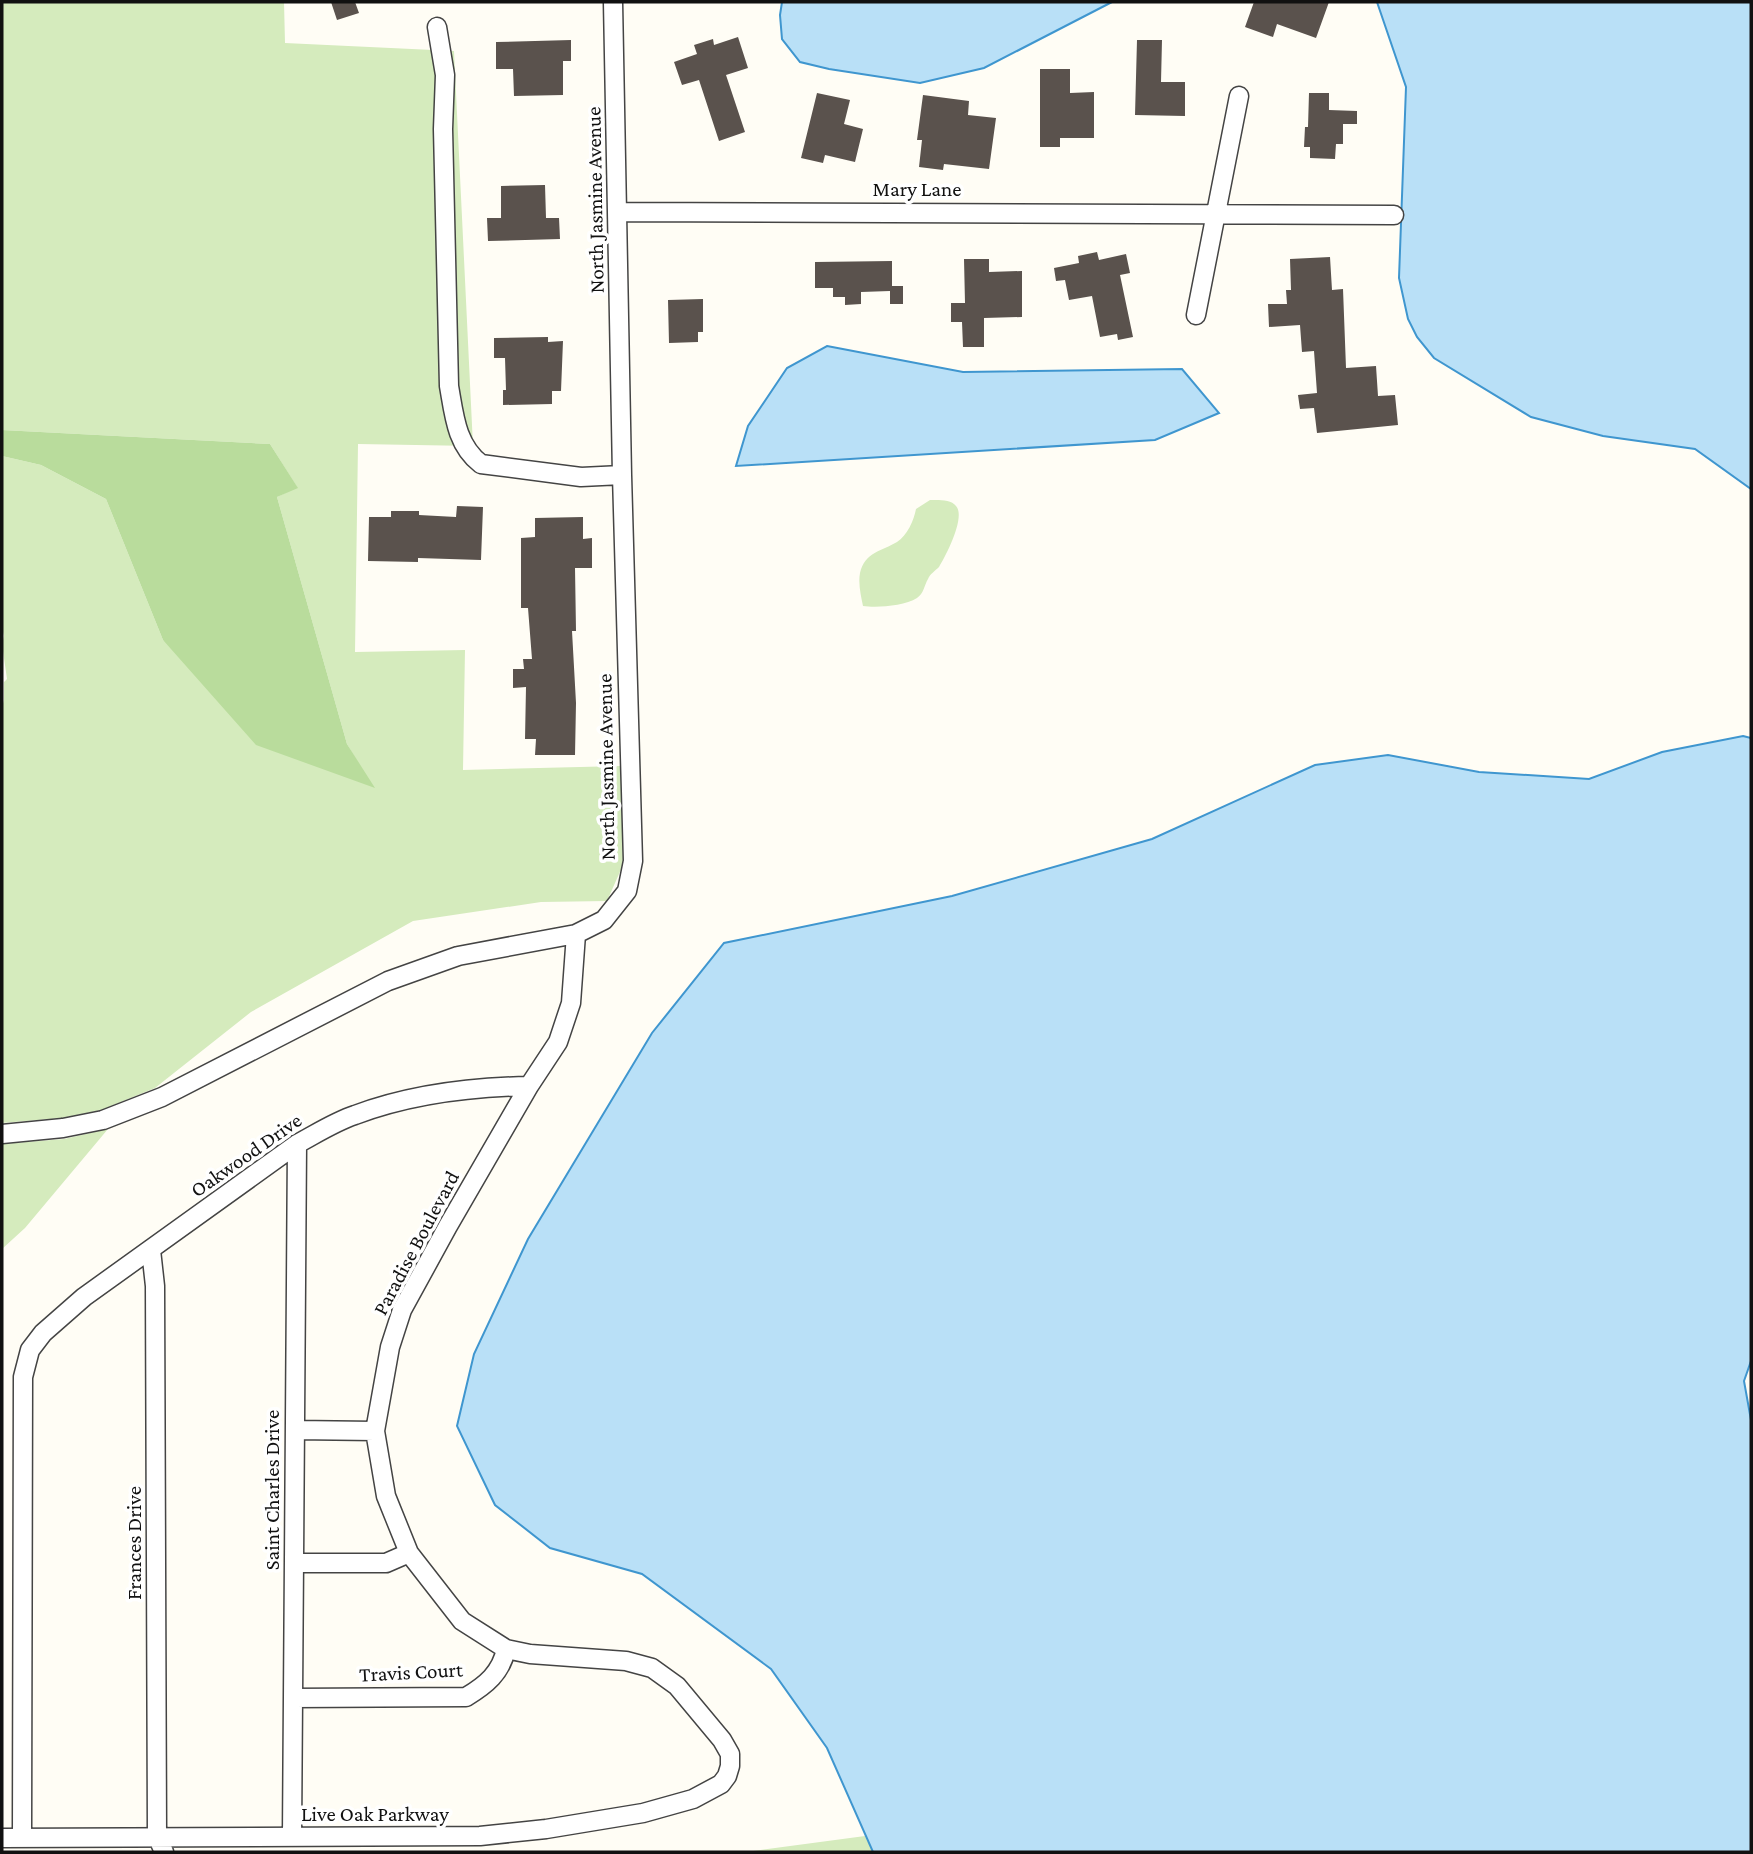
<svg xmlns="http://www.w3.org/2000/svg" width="1753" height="1854" font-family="'Crimson Pro',serif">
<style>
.green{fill:#d5ebbd}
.forest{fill:#b9dc9c}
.water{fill:#b9e0f7;stroke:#3f96cf;stroke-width:2}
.building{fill:#5a524d}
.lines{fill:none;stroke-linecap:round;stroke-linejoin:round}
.minor-casing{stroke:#444;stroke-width:21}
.minor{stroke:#fff;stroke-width:18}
.labels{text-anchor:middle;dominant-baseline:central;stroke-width:7;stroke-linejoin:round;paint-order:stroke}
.street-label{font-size:21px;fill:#111;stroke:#fff}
</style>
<rect width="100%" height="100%" fill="#fffdf5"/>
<path class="green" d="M2,2h282l1,41 169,8 19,395 -115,-2 -3,208 110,-2 -2,120 158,-4 2,99 -16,36 -66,1 -128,19 -162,91 -96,76 -54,22 -39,8 -60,5v-416l2,-7v-18l3,-3 -5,-35 2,-8 -2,-8v-172l39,9 65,34 57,141 209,146 -25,-42 -70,-247 20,-10 -27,-43 -268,-14z
M930,500c8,0 21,-1 26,6 10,11 -10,50 -17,61 -4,4 -9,7 -11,12 -4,7 -4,14 -11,19 -13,8 -40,10 -54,8 -2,-10 -5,-22 -3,-33 5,-21 22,-22 37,-31 10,-6 17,-22 19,-33z
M108,1129l-83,99 -23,21v-105l62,-5z
M865,1836l8,16h-127z"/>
<path class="forest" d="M2,430l268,14 28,44 -21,9 70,247 28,44 -119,-43 -93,-105 -57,-141 -65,-34 -39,-9z"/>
<path class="water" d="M782,2h330l-128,66 -64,15 -91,-14 -29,-7 -18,-23 -2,-24z
M1377,2h374v487l-56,-40 -92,-13 -72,-19 -97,-59 -17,-21 -9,-18 -9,-41 7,-191z
M827,346l136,26 219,-3 37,44 -64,27 -419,26 12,-40 39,-58z
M1743,736l8,2v623l-7,20 7,39v432h-878l-46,-104 -56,-79 -129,-95 -92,-26 -55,-43 -38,-79 17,-72 54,-115 124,-206 72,-90 228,-47 200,-57 163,-74 73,-10 91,17 110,7 73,-27z"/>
<path class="building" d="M331,2h24l4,11 -22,7z
M1254,2h75l-13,36 -39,-14 -4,13 -28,-10z
M738,37l10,31 -22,7 19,57 -26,9 -20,-61 -17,5 -8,-23 23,-8 -3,-9 19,-6 1,6z
M571,40v21h-8v34l-49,1 -1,-27h-17v-27z
M1137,40h25l-1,42h24v34l-50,-1z
M1040,69h30v24l24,-1v46h-34v9h-20z
M817,93l33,7 -6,24 19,5 -8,33 -30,-7 -2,8 -22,-5z
M1309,93h20v17l28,1v13h-14v20h-7l-1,15 -25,-1v-11h-6l1,-20h3z
M923,95l46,6 -1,14 28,3 -7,51 -45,-5 -1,6 -24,-3 3,-27h-5z
M545,185l1,33h13l1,21 -72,2 -1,-23h14v-32z
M1097,252l2,8 27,-6 4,19 -10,2 13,62 -15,3 -1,-6 -17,3 -8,-41 -23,4 -4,-20 -9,1 -2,-13 25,-5 -1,-7z
M1330,257l2,33 11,-1 3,79 30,-2 2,30 17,-1 3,30 -81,8 -3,-25 -14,1 -2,-14 19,-2 -3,-42 -12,1 -2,-27 -31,2 -1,-23h19l-1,-14h5l-1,-31z
M964,259h25v13l33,-1v46l-38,1v29h-21l-1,-25h-11v-19h14z
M892,261v25h11v18h-13v-13l-29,1v12l-16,1v-8h-12v-9h-18v-26z
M703,299v33h-5v10l-29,1 -1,-43z
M548,337v5l15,-1 -2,50h-9v13l-49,1v-15h3l-1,-32h-11v-20z
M457,506l26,1 -2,53 -63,-2v4l-50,-1 1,-44h22v-6h28v4l37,2z
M583,517v22l9,-1v30h-17l1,63h-4l4,72 -1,52h-40l1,-16h-11l1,-52 -13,1v-19h11l-1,-10h9l-4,-51h-7v-70l14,-1v-19z"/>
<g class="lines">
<g class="minor-casing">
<path id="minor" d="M437,27l8,48 -2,54 6,257c5,28 7,59 32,78l100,13 41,-2
M618,212l776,3
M1196,315l43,-219
M2,1134l61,-6 40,-8 59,-23 226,-116 70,-25 118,-22 28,-14 23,-29 6,-30 -11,-386 -9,-473
M151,1250l4,36 2,550 7,16
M295,1430l80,1
M294,1563h92l23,-10
M293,1698l173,-1c20,-12 35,-24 40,-48
M292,1836l5,-692
M2,1838l478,-2 66,-7 97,-16 50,-14 28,-15 6,-8 3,-10v-12l-8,-14 -45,-54 -25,-18 -26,-7 -96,-7 -24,-5 -44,-28 -53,-68 -23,-57 -11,-65 15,-84 12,-37 46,-84 81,-140 29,-44 13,-39 5,-69
M22,1838l1,-461 7,-27 13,-17 41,-36 213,-153c19,-10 37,-22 58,-29 56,-21 115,-28 174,-29"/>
</g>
<use href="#minor" class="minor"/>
</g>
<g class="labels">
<g class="street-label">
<text x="917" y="189">Mary Lane</text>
<text transform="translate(595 200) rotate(-91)">North Jasmine Avenue</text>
<text transform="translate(606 767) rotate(-91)">North Jasmine Avenue</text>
<text transform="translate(246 1155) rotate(-35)">Oakwood Drive</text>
<text transform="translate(416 1243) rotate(-62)">Paradise Boulevard</text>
<text transform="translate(272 1490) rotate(-90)">Saint Charles Drive</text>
<text transform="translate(134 1543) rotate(-90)">Frances Drive</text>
<text transform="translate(411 1672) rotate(-3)">Travis Court</text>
<text x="375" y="1814">Live Oak Parkway</text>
</g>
</g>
<rect width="1753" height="1854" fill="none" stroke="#111111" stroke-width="7"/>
</svg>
